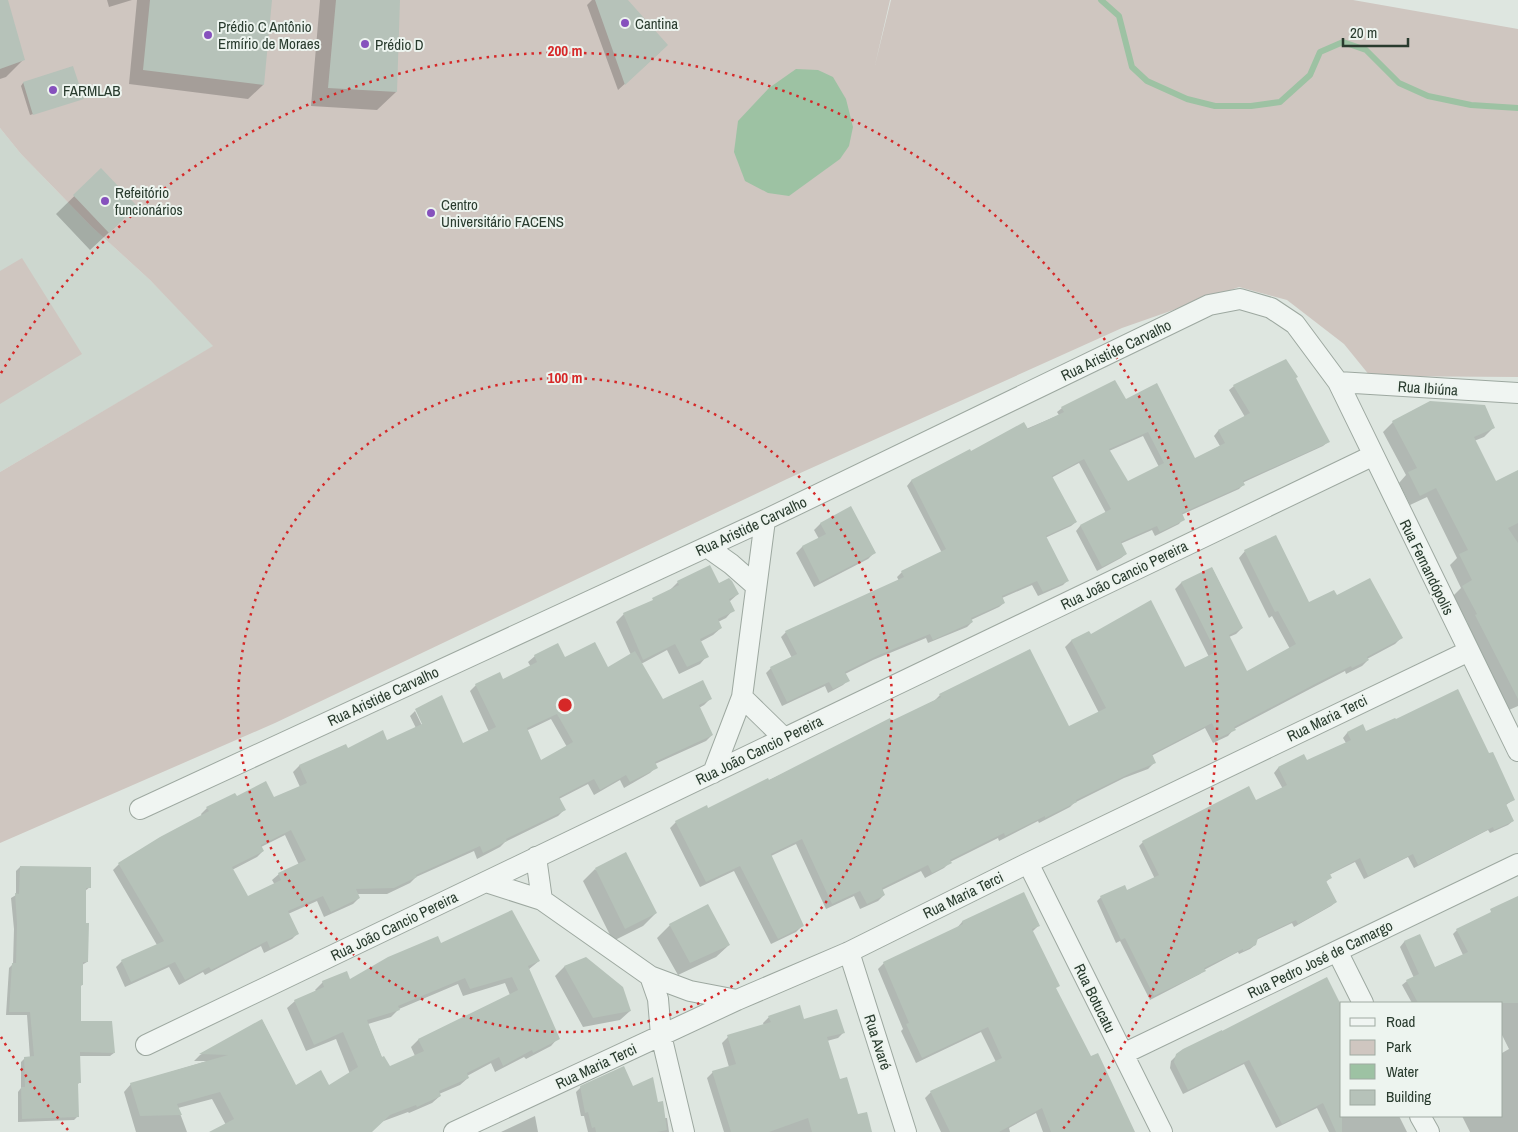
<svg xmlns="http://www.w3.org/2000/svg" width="1518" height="1132" font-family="'Archivo Narrow',sans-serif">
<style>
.built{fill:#cdd7cf}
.green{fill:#cfc6c0}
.water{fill:#9dc2a3}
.shadow{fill:#0003;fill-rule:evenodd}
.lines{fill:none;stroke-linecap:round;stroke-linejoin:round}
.stream{stroke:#9dc2a3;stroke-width:6}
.building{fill:#b6c2b9;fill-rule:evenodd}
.street-casing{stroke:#9da8a0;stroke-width:22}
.street{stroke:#f0f5f2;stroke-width:20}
.ring{fill:none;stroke:#d62828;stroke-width:2.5;stroke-dasharray:2.5 5}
.poi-dot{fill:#8651bd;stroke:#edf4ef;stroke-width:2}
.labels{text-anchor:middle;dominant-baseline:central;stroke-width:4;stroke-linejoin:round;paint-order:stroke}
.poi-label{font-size:15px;fill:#293b2e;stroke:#edf4ef;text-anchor:start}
.street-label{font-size:15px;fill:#293b2e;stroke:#edf4ef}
.centre{fill:#d62828;stroke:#edf4ef;stroke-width:2.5}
.ring-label{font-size:15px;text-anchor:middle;font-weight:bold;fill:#d62828;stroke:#edf4ef;stroke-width:4;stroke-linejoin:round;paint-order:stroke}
</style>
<rect width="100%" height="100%" fill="#dee6e0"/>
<path class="built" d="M0,128l21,26 71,73 58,53 64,66 -214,126z"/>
<path class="green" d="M0,0h890l-15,65 16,-65h462l165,29v348l-148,-1 -26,-32 -57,-44 -48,-13 -117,41 -335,151 -512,244 -275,120v-371l213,-126 -63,-66 -58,-53 -71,-73 -21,-26z
M22,258l60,96 -82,50v-133z"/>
<path class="water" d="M796,69l22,1 15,7 13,22 7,28 -4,19 -9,13 -51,37 -21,-3 -23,-12 -11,-29 4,-31 31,-33z"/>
<path class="shadow" d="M0,0h6l18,59 -18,18 -6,2z
M107,0h25l-23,7z
M137,0h134l-8,85 -15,14 -119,-15z
M320,0h79l-3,92 -19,18 -66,-4z
M592,0h35l33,52 -42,38 -31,-85z
M72,67l9,31 -51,17 -9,-29 2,-3z
M101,170l17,54 -28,26 -34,-36z
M1295,378l33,64 -5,4 -81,37 1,2 -4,4 -58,26 2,4 -4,5 -24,12 -3,-6 -32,14 6,10 -5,4 -24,13 -21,-40 4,-5 26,-13 -27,-50 -28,15 25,44 -5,4 -26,12 22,43 -4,4 -25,11 -6,-11 -30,13 2,5 -5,4 -28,13 1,2 -5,5 -39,16 -2,-5 -53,22 -28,14 3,6 -5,5 -15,8 -3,-7 -43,20 -16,-33 5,-5 21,-10 -11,-21 5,-5 113,-51 -2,-4 5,-5 40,-19 -35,-67 4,-5 58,-30 1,2 89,-38 -2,-3 5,-4 63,-8 69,60 26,-14 -6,-10 4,-5 27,-14 -16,-27 5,-4zM1143,436l16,31 -32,16 -18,-32z
M1430,402l63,26 -9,9 -10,4 21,42 23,-1v224l-9,4 -43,-84 2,-2 -15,-28 8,-8 -11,-23 7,-7 -30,-61 -17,8 -11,-22 7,-8 -23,-43 10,-10z
M851,508l23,45 -6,6 -54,28 -18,-34 6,-6 17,-8 -5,-9 6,-6z
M1245,551l64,53 28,-7 64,41 -6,6 -28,15 1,1 -6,6 -16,8 -1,-3 -35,18 -76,40 -6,7 -15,7 -8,-15 -54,28 3,7 -6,6 -24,9 -50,25 -4,4 -31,16 -1,-2 -39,20 -1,-3 -48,24 -6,6 -19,10 -4,-7 -39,19 2,5 -6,6 -18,8 -6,-13 -28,13 -30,-65 -25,12 31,70 -6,6 -25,12 -37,-73 -34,16 -30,-59 6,-6 32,-13 182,-86 44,-22 6,-6 129,33 30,-15 -34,-66 6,-6 18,-9 1,3 94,34 25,-12 -34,-68 6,-6 31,-15 30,60 -6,6 -7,3 17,36 44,-24 -18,-33 -3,2 -30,-60z
M678,582l40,2 20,10 -9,8 4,8 -7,8 -8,4 3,6 -8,7 -13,7 7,14 -7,8 -21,10 -12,-24 -26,14 21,37 48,-2 -6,6 -5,3 13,27 -6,6 -51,23 1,3 -6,6 -26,15 -4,-8 -26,15 -6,-11 -29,15 5,11 -6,6 -53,26 -5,5 -23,12 -3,-8 -58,26 -6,6 -23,11h-30l2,4 -6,6 -29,13 -7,-16 -29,13 10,19 -6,6 -28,14 -3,-7 -56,29 -2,-3 -24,13 -10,-18 -44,20 -9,-20 6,-6 35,-16 -44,-75 6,-6 83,-48 -1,-2 6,-6 29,-10 37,1 27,-12 -7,-15 6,-6 46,-21 3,5 39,-8 29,-14 -6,-12 5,-5 9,19 2,-1 -9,-18h-1l26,-14 20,47 27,-12 -19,-41 6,-6 26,-4 29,-14 -3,-5 7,-6 29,2 43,11 24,-14 -15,-33 8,-8 25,-11 21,-13zM551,719l16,28 -26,14 -15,-30zM285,835l14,30 -20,9 -7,6 3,5 -28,13 -15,-28 25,-13 6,-6 -2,-4z
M1362,726l4,7 122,22 25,45 -7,5 7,16 -5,4 -18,8 -2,-3 -74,38 -6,-11 -44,22 -9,-17 -26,13 1,3 -4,4 10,20 -5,4 -37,21 -2,-4 -36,17 -1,5 -5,4 -11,5 -1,-2 -34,18 -4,4 -50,26 -30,-59 -4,2 -19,-42 4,-4 26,-5 28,-13 -16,-33 4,-4 112,-40 28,-13 -9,-16 4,-5 25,-12 3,6 40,-19 -3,-5 4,-5z
M20,867l70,20 -5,4 2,71 -5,3v20l-2,2 -1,35 35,31 -4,3h-31l1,26 -3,3v32l-3,3 -56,2v-30l3,-4v-26l4,-4h5l-3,-43h-21l3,-47 4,-4 1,-35 -3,-31 5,-3v-24z
M595,869l61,44 -13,13 -30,15 -30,-60z
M1024,894l15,31 -7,7 23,57 36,69 43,74h-91l-7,-19 -27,15 1,4h-69l-16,-34 6,-6 65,-30 -15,-30 -65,31 -15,-32 2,-2 -25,-60 6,-6 72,-34 6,-7z
M670,925l59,20 -13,12 -38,18 -21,-37z
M1457,930l61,3v199h-48l-8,-16h40v-63l7,-4 -7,-14v-32h-90l-10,-18 5,-4 7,-3 -14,-31 4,-5 15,-7 15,33 29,-13 -10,-21z
M440,945l99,16 -11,9 30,68 -7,8 -25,13 -2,-2 -29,15 -4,-9 -24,13 1,2 -8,7 -21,9 1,2 -8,7 -23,10 -1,-1 -27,10 -10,10h-160l15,-7 -14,-26 -34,9 9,24h-51l-12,-40 7,-8 76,-23h-13l6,-6 62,-35 34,67h32l22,-13 -14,-35 -30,12 -19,-43 8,-7 21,-10 -1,-1 8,-8 27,-2zM505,983l5,12 -92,45 -7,7 4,9 -26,12 -7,-10 -14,-34 23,-7 8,-8 59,-25 5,12z
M586,958l44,53 -10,9 -37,7 -28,-51 9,-9z
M769,1017l34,3 41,12 -6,6 -11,3 12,40 18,35 14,16h-147l-17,-54 6,-6 16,-5 -7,-24 6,-6 36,-11 -1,-3z
M1221,1031l121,85h57l8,16h-78l-12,-24 -41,20 -32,-64 -61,30 -13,-26 1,-7 6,-6z
M581,1087l52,1 24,15 7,15h3l2,14h-81l-4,-16h-3l-5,-24z
M535,1116l3,16h-37z"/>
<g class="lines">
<path class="stream" d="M1101,0l18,16 13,51 15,14 40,18 28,7h36l29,-4 30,-27 10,-23 23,-10 23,8 33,33 29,13 43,9 47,3"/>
</g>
<path class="building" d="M0,0h8l17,60 -25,9z
M150,0h122l-8,85 -121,-15z
M336,0h64l-3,92 -69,-4z
M595,0h33l40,45 -43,40z
M73,66l11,33 -51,16 -10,-33z
M101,168l36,38 -28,27 -36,-38z
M1286,359l12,18 -2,1 34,64 -87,39 2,4 -63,28 3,7 -25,12 -3,-6 -36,16 6,12 -25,13 -22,-42 31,-16 -27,-50 -32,17 25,46 -31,14 23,45 -26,11 -6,-11 -35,15 3,7 -34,15 2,4 -40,18 -3,-6 -51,21 -34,17 5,9 -17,8 -4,-7 -42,20 -17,-35 27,-13 -12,-23 119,-54 -3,-6 45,-22 -35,-69 59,-31 1,2 53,-29 4,7 36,-17 -3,-5 54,-27 11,19 31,-16 38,75 30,-15 -7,-13 32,-17 -17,-28zM1148,432l16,31 -36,18 -19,-32z
M1430,401l55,4 10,23 -21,9 22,44 22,-11v53l-10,5 10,15v156l-43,-84 2,-1 -15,-28 10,-6 -13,-26 9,-4 -32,-62 -16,8 -12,-24 9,-4 -25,-47z
M851,506l25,47 -56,29 -18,-36 24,-12 -6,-11z
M1276,535l33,67 25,-12 3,5 33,-17 33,60 -36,19 2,3 -17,8 -1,-2 -34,17 -83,44 2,3 -17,8 -7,-15 -60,31 4,9 -25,10 -55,27 1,2 -32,16v-2l-40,20 -1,-3 -54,27 2,3 -20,10 -4,-8 -46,23 3,7 -18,9 -7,-13 -28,13 -30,-65 -31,15 33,72 -26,13 -38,-73 -34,16 -31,-61 32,-16 1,3 60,-30 1,2 121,-62 1,3 50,-24 -2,-3 91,-45 39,77 37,-18 -35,-68 18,-9 2,3 60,-34 34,67 31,-15 -35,-70 31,-15 31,61 -14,7 18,36 49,-27 -18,-33 -3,1 -31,-62z
M710,565l9,18 10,-5 3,3 7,13 -10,5 6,12 -17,8 4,9 -22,11 9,18 -22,10 -12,-23 -32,16 -20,-47 30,-13 -1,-2 27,-13 -2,-4z
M595,642l13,25 27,-16 28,48 40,-19 9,19 -13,6 14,30 -58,27 3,6 -28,14 -4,-7 -26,15 -6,-11 -35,18 7,13 -60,29 1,2 -24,12 -3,-7 -64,29 1,2 -23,11 -38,1 4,9 -29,14 -8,-16 -35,15 11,23 -29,14 -3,-7 -56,29 -2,-3 -24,13 -10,-18 -44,20 -10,-22 43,-19 -46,-78 42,-26 49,-26 -3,-4 29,-14 2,3 29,-15 8,16 33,-14 -8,-18 47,-21 2,4 35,-18 4,10 35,-16 -7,-15 27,-14 21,48 33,-16 -21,-43 25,-12 3,7 34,-17 -3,-7 24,-12 7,14zM557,714l16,28 -32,18 -14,-32zM291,830l15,30 -28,13 3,7 -33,16 -16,-29 32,-16 -3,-6z
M1458,689l31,64 4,-1 22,48 -9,4 8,17 -20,9 -1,-3 -75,38 -5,-11 -45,22 -8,-18 -30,16 2,4 -6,3 11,21 -39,22 -2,-4 -38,18 -2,7 -13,6v-2l-39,19 2,3 -52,25 -29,-58 -4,2 -21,-44 25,-11 2,5 32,-15 -17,-34 107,-55 7,14 31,-15 -9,-18 26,-13 3,6 44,-20 -4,-8 16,-8 3,7 29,-13 1,1z
M626,852l31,61 -32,16 -30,-61z
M20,866l71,1v21h-5v35h3l-1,39h-5v23h-2v36h31l3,32 -35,-1 1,31h-3l1,34 -57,2 -1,-32h4l-1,-30 10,-1 -4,-44h-21l3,-49h4l1,-39 -2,-31 4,1z
M1024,892l16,34 -8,3 28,57 -4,2 35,68 7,-3 37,79h-84l-9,-24 -43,24h-49l-20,-41 72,-33 -14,-31 -66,31 -16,-34 3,-1 -26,-61 80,-38 -1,-3z
M1518,896v107h-100l-12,-23 13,-6 -15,-33 16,-7 15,33 33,-15 -12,-23 35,-17 -1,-3z
M708,904l22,41 -40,18 -21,-39z
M512,910l28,51 -12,5 32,73 -27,14 -1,-3 -29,16 -4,-9 -32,16 2,5 -30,13 2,5 -24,11 -1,-2 -26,10 -18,17h-163l25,-13 -14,-27 -43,12 5,11 -42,1 -10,-33 98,-28 -29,-1 63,-35 34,66 25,-15 8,15 29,-18 -15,-35 -29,13 -20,-45 30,-13 -2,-6 25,-10 3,8 38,-22 50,-21 3,7zM512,977l6,13 -100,49 6,12 -34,15 -6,-10 -2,1 -15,-37 33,-10 -2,-4 67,-28 5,11z
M586,957l37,30 8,24 -38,7 -29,-52z
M1327,977l15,30v125h-6l-13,-29 -41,21 -33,-64 -61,30 -14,-28 2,-8 7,-5 39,-19v1z
M800,1005l4,14 33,-10 8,24 -18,4 13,42 7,-2 11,37 9,-2 5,20h-60l-4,-14 -39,14h-38l-19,-61 24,-7 -9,-29 44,-13 -3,-6z
M624,1066l9,20 20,-9 5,25 5,-1 4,29 -10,2h-61l-1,-5 -3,1 -4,-16 -3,1 -5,-27z"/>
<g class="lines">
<g class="street-casing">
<path id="street" d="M1338,382l180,11
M707,547l24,17 25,22
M742,697l42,41
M713,773l29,-76 23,-177
M140,809l625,-289 444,-215 31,-6 31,9 24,16 43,58 180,369
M536,857l6,43
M1028,863l134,269
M486,882l56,18 108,76 8,23 3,36 23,97
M1337,951l26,52
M849,952l57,180
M650,976l40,15 47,9
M146,1045l1226,-589
M1123,1054l395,-190
M1420,1116l9,16
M454,1132l283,-132 112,-48 179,-89 441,-212"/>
</g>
<use href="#street" class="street"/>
</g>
<g class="ring">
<circle cx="565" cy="705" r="327"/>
<path d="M68 1130A654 654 0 0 1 1 1037M1 373A654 654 0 1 1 1062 1130"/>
</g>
<g class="poi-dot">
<circle cx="625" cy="23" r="5"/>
<circle cx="208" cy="35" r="5"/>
<circle cx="365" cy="44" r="5"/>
<circle cx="53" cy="90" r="5"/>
<circle cx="105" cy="201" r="5"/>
<circle cx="431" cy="213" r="5"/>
</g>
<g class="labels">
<g class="poi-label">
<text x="635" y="23">Cantina</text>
<text x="218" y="26">Prédio C Antônio<tspan x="218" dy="17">Ermírio de Moraes</tspan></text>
<text x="375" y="44">Prédio D</text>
<text x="63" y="90">FARMLAB</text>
<text x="115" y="192">Refeitório<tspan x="115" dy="17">funcionários</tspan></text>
<text x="441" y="204">Centro<tspan x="441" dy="17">Universitário FACENS</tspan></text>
</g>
<g class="street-label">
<text transform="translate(1116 350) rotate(-26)">Rua Aristide Carvalho</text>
<text transform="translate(1428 388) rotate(4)">Rua Ibiúna</text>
<text transform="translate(751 526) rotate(-25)">Rua Aristide Carvalho</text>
<text transform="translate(1427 567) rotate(64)">Rua Fernandópolis</text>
<text transform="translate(1124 575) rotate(-26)">Rua João Cancio Pereira</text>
<text transform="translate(383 696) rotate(-25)">Rua Aristide Carvalho</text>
<text transform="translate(1327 718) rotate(-26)">Rua Maria Terci</text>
<text transform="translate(759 750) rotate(-26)">Rua João Cancio Pereira</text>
<text transform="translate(963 895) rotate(-26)">Rua Maria Terci</text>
<text transform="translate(394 926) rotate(-26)">Rua João Cancio Pereira</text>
<text transform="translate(1320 959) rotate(-26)">Rua Pedro José de Camargo</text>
<text transform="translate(1095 998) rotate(64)">Rua Botucatu</text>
<text transform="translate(878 1042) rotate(72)">Rua Avaré</text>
<text transform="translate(596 1066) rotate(-25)">Rua Maria Terci</text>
</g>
</g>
<circle cx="565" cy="705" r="8" class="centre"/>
<g class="ring-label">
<text x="565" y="56">200 m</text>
<text x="565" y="383">100 m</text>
</g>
<rect x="1340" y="1002" width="162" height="115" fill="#edf4ef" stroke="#9faaa2"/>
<rect x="1350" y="1018" width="25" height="8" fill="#f0f5f2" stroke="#9faaa2"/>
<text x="1386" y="1027" font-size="15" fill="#293b2e">Road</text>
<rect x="1350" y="1040" width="25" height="15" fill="#cfc6c0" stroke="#9faaa2"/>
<text x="1386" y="1052" font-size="15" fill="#293b2e">Park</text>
<rect x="1350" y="1064" width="25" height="15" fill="#9dc2a3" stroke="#9faaa2"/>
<text x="1386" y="1077" font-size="15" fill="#293b2e">Water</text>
<rect x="1350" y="1090" width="25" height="15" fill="#b6c2b9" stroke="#9faaa2"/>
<text x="1386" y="1102" font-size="15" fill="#293b2e">Building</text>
<path d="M1343 38v8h65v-8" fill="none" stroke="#293b2e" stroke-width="2.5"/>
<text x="1350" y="38" font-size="15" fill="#293b2e" stroke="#edf4ef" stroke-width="4" paint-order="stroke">20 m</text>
</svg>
